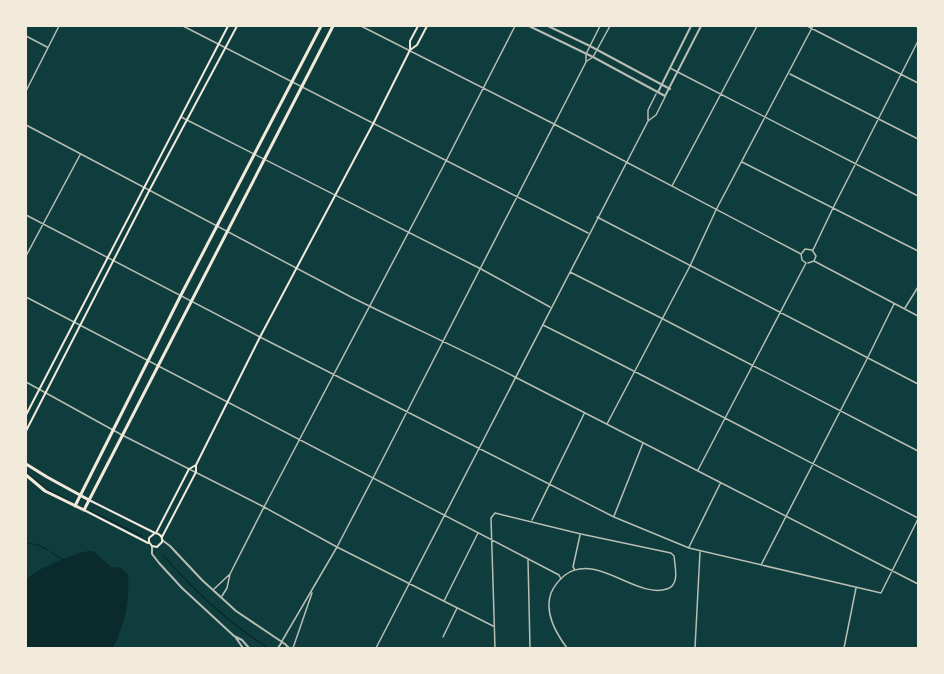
<svg xmlns="http://www.w3.org/2000/svg" width="944" height="674" font-family="'Fira Sans',sans-serif">
<style>
.water{fill:#0a2a2b}
.lines{fill:none;stroke-linecap:round;stroke-linejoin:round}
.stream{stroke:#0a2a2b;stroke-width:1.5}
.minor{stroke:#b8beb3;stroke-width:1.5}
.tertiary{stroke:#b8beb3;stroke-width:2}
.secondary{stroke:#f1e9da;stroke-width:2}
.primary{stroke:#f1e9da;stroke-width:3}
</style>
<rect width="100%" height="100%" fill="#0f3d3e"/>
<path class="water" d="M88,551h5l18,16 10,1 7,6c2,27 -3,50 -15,74h-87v-69c16,-13 42,-23 62,-28z"/>
<g class="lines">
<path class="stream" d="M26,472l20,17 22,11
M90,511l52,25
M26,543l12,2 10,5
M51,552l12,8
M163,555c32,37 64,67 105,93"/>
<path class="minor" d="M183,26l405,207
M361,26l193,98 247,130 1,6 4,3
M807,26l111,57
M915,26l3,1
M26,36l21,11
M587,61l6,-4 17,-31
M670,68l248,128
M790,74l128,65
M26,91l33,-65
M181,117l300,152 69,38
M648,120v-10l8,-16
M26,125c108,57 216,115 325,172 54,27 110,52 164,80 135,68 268,139 403,207
M742,162l176,89
M672,186l85,-160
M26,215l234,122 354,180 75,31 192,45 37,-74
M597,217l321,167
M813,250l20,-42 85,-167
M802,253l3,-4 7,1 4,6 -2,5
M26,256l54,-101
M808,263l6,-2 104,55
M570,272l93,47 255,132
M26,297l533,278 2,4
M905,308l13,-21
M543,325c126,63 250,129 375,193
M26,382l96,53 142,72 73,40 156,79
M607,424l83,-158 26,-56 97,-184
M698,470l108,-207
M614,516l29,-73
M532,520l52,-106
M689,547l31,-63
M528,560l2,88
M761,565l106,-206 27,-55
M575,570l-2,-3 7,-32
M214,589l16,-15
M222,596l5,-8 3,-14 34,-67 182,-346 69,-135
M444,601l34,-68
M443,637l14,-29
M282,641l55,-94 36,-69 213,-416v-8l14,-28
M293,648l19,-55
M376,648l272,-527 8,-6 9,-18
M495,648l-4,-130 4,-5 86,21 90,19 3,3c1,11 6,29 -7,33 -31,10 -70,-37 -102,-14 -6,5 -11,11 -14,18 -7,20 5,40 16,55
M695,648l5,-96
M844,648l12,-60"/>
<path class="tertiary" d="M529,26l64,31 72,39 36,-70
M548,26l42,20 80,43
M658,92l33,-66
M162,540l8,6 32,34 34,31 49,33 4,4
M152,546v8l7,9 23,25 52,48 8,4 7,8
M236,638l7,10
M278,648l4,-6"/>
<path class="secondary" d="M410,50l7,-5 10,-19
M26,415l202,-389
M26,431l123,-240 88,-165
M89,500l66,33c5,1 8,4 7,9l-5,5 -5,-1 -3,-4v-4l6,-5
M84,510l64,33
M156,533l33,-64 7,-4
M162,537l34,-65v-7l64,-128 113,-213 37,-74v-9l8,-15"/>
<path class="primary" d="M26,464l21,13 42,23
M26,475l19,16 39,19 249,-484
M75,506l106,-211 140,-269"/>
</g>
<rect width="944" height="674" fill="none" stroke="#f1e9da" stroke-width="54"/>
</svg>
